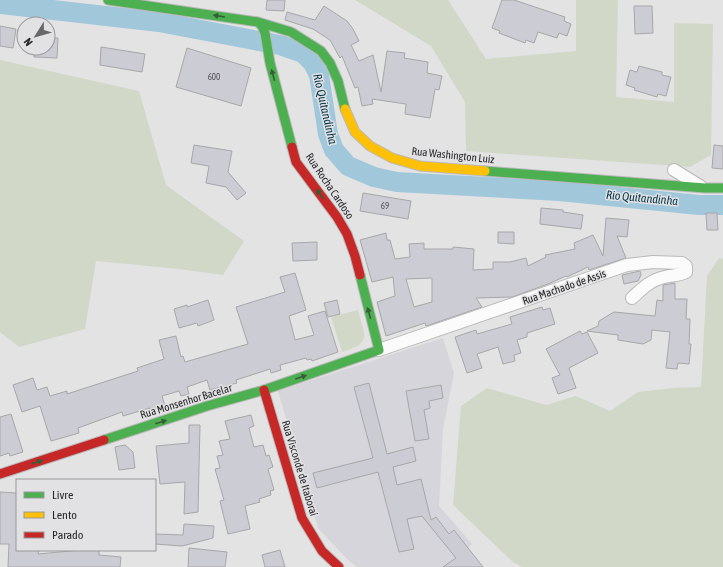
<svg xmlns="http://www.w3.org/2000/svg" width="723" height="567" font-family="'Asap Condensed',sans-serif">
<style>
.built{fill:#d5d5db}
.green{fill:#d1d8c7}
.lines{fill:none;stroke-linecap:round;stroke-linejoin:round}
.river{stroke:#a1c8da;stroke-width:20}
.building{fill:#ccccd5;stroke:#a7a7a8;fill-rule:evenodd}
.street-casing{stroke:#b9b9ba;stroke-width:14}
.fast-casing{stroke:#b9b9ba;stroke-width:11}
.slow-casing{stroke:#b9b9ba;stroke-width:11}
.jam-casing{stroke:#b9b9ba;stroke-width:11}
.street{stroke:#fbfbfb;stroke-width:12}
.fast{stroke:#4caf50;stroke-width:9}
.slow{stroke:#ffc107;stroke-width:9}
.jam{stroke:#c62828;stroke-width:9}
.oneway{fill:#355d37}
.labels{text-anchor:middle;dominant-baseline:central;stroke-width:3;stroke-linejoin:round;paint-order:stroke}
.number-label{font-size:9px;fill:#515154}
.street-label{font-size:11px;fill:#262627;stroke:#e2e2e5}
.water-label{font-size:12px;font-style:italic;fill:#034;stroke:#e2e2e5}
</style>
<rect width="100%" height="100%" fill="#e3e3e4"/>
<path class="built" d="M443,338l11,35 -11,56 -4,77 33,38 -27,23h-88l-9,-7 -30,-32 -40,-137z"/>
<path class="green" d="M355,0h93l38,59 90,-8v-51h42l-2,97 58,5v-79l39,1 -2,131 -21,12 -224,-16 -1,-49 -34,-56z
M0,60l139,31 27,94 78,56 -21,34 -44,-6 -83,-8 -11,68 -66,18 -19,-15z
M719,258l4,1v308h-201l-9,-5 -60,-57 8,-99 26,-18 59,17 30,-9 34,15 28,-19 35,-4 28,-1 6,-111z
M358,310c7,27 14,33 -16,42l-11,-35z"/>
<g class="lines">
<path class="river" d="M0,4l159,18 121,23 23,8 10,10 6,12 9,59 6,16 14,16 26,11 23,5 162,9 140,14h24"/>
</g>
<path class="building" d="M267,0h18l-1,11 -18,-1z
M502,0h12l51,17 -1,4 7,3 -4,12 -8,-3 -2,5 -19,-6 -4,11 -8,-3 -1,3 -26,-10 1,-2 -8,-3z
M324,6l23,15 6,8 6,12 -8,4 8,16 14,-6 8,37 6,-41 18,2 -1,5 24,4 -1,11 15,3 -3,14 -4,-1 -5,29 -25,-4 1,-10 -34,-5 1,5 -11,2 -4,-19 -3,1 -13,-32 -2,2 -10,-18 -17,-11 -28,-9 2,-8 28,8z
M634,6h18l1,27 -18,1z
M0,26l16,3 -3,19 -13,-2z
M48,38h10l-1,20 -23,-1v-9h14z
M101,47l44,7 -3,18 -42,-7z
M187,48l64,20 -10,38 -65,-19z
M639,66l23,6v3l9,2 -5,19 -8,-2 -1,3 -23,-7 1,-2 -9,-3 4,-15 7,2z
M194,145l38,6 -4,21 18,21 -9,7 -11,-13 -20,-4 3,-17 -18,-3z
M714,145l9,1v23l-11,-1z
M363,193l48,8 -3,18 -48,-8z
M541,208l22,2v2l20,3 -2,14 -41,-5z
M706,213h11l1,17h-11z
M606,218l23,2 -2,17 -10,-1 9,22 -37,12 -1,-3 -21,10 -1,-1 -18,8 -36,13 -36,1 6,9 -56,19 -1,-3 -39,13 -9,-34 18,-6 -2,-19 -21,5 -12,-42 26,-7 1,7h3l5,19 15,-2 -1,-13 15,-1v6h29v-2l21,2 -1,21 20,-1v-7h17l16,-4 2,8 18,-9 -1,-2 30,-6 -1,-6 19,-8 10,21zM432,278v24l-18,5 -8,-28z
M498,232h16v12l-16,-1z
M317,242v18l-24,1 -1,-18z
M640,271l1,4 -3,6 -14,3 -2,-9z
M295,273l11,37 -17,6 6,24 19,-5 -6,-19 17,-5 13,41 -26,9 -1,-2 -4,1 -1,-2 -26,7 1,5 -10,3 -1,-4 -34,11 1,3 -27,7 -3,-10 -20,7 2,7 -8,2 -2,-5 -17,5 3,10 -14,5 -1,-3 -27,8 -1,-4 -44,16 1,5 -28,8 -11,-35 -18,6 -9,-27 20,-7 4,12 10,-3 3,9 17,-5v3l71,-23 -1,-3 27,-9 -5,-19 17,-4 5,21 2,-1 2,6 63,-18 -12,-37 49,-15 -5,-15z
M675,283v16h12l-1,20h4l-1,25h2l-2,20 -11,-1 -1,6 -11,-1 4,-36 -18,-2 -1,10 -8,4 -25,-4v-5l-31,-4 11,-5 1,-5 15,-9 41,4 2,-16 6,1v-16z
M208,300l6,20 -16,6 -1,-3 -18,5 -5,-19 13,-4v2z
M337,300l3,14 -12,3 -4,-14z
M542,307l1,3 7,-2 5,16 -28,9v4l-10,3 4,13 -7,2 1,6 -12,3 -5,-17 -21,7 5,14 -15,5 -12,-36 21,-7 1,4 35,-10 -2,-7z
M580,331l2,3 5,-2 11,21 -29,15 7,20 -18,6 -6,-16 8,-3 -14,-26z
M369,383l18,71 26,-7 3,14 -23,6 4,18 24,-6 10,41 5,-3 13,17 5,-4 29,37h-40l13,-9 -34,-42 -15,3 7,30 -15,3 -21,-80 -61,16 -4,-15 60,-15 -19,-71z
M441,385l2,13 -14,3 1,7 -6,2 5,29 -14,2 -9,-50z
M11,414l12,38 -13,4 -1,-3 -9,3v-39z
M251,415l3,11 -5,2 5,19 9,-2 3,11 3,-1 4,12 -5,2 6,21 -4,1 1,4 -12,4 1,3 -15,4 5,23 -22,5 -8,-33 4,-1 -9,-31 5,-1 -3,-12 6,-1 -4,-14 11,-2 -5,-18z
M189,425h11l-2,87 -14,2 1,-32 -25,2 -4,-38 33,-3z
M125,445l8,7 2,16 -16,2 -4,-23z
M0,492l17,1v57h22l-1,4 43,-4h18v5l22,2 -1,10h-112l1,-23h-9z
M184,524l30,2 -1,12 -31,8 -27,-2v-10l28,1z
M189,548l38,4 -2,15h-37z
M280,550l5,17h-20l-3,-12z"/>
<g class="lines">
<g class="street-casing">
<path id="street" d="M674,170l26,16
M379,350l248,-85 26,-3 29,1 4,3v6c-7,4 -17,3 -25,6 -12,3 -20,12 -29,20"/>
</g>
<g class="fast-casing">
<path id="fast" d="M108,0l150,22 33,10 30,19 9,12 8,18 7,28
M258,22l4,4 3,7 5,30 22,84
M485,171l220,17h18
M104,440l103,-34 57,-16 115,-40 -19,-75"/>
</g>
<g class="slow-casing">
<path id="slow" d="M345,109l10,23 15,14 22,12 28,8 65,5"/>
</g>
<g class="jam-casing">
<path id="jam" d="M292,147l4,15 41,55 10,17 8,22 5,19
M264,390l38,128 20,33 17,16
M0,474l104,-34"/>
</g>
<use href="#street" class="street"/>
<use href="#fast" class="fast"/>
<use href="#slow" class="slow"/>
<use href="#jam" class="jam"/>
</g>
<defs><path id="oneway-solid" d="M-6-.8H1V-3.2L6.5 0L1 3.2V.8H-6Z"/></defs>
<g class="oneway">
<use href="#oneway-solid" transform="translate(219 16) rotate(-171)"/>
<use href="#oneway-solid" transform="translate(273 75) rotate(-105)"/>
<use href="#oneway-solid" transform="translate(320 194) rotate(-127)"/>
<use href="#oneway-solid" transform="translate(369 313) rotate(-105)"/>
<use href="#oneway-solid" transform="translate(301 377) rotate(-19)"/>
<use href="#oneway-solid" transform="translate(161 422) rotate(-18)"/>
<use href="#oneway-solid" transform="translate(37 462) rotate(-18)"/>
</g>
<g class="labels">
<g class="number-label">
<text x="214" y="77">600</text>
<text x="385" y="206">69</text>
</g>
<g class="street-label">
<text transform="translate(453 155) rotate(6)">Rua Washington Luiz</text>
<text transform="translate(330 186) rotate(56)">Rua Rocha Cardoso</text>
<text transform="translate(564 287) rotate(-19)">Rua Machado de Assis</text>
<text transform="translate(186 401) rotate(-17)">Rua Monsenhor Bacelar</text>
<text transform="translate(300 468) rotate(73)">Rua Visconde de Itaboraí</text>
</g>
<g class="water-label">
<text transform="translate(325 109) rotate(77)">Rio Quitandinha</text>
<text transform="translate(642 198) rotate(5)">Rio Quitandinha</text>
</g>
</g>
<rect x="16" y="479" width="140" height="72" fill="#e2e2e5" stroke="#979799"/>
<rect x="24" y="492" width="20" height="6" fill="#4caf50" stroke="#979799"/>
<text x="52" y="499" font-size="12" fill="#262627">Livre</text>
<rect x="24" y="512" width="20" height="6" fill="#ffc107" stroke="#979799"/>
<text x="52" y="519" font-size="12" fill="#262627">Lento</text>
<rect x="24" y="532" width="20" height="6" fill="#c62828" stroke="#979799"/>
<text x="52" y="539" font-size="12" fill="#262627">Parado</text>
<g transform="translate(36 36) rotate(233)"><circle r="19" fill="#e2e2e5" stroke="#979799"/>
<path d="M0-3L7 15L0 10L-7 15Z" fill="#686869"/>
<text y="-6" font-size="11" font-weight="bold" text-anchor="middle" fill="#262627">N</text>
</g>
</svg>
